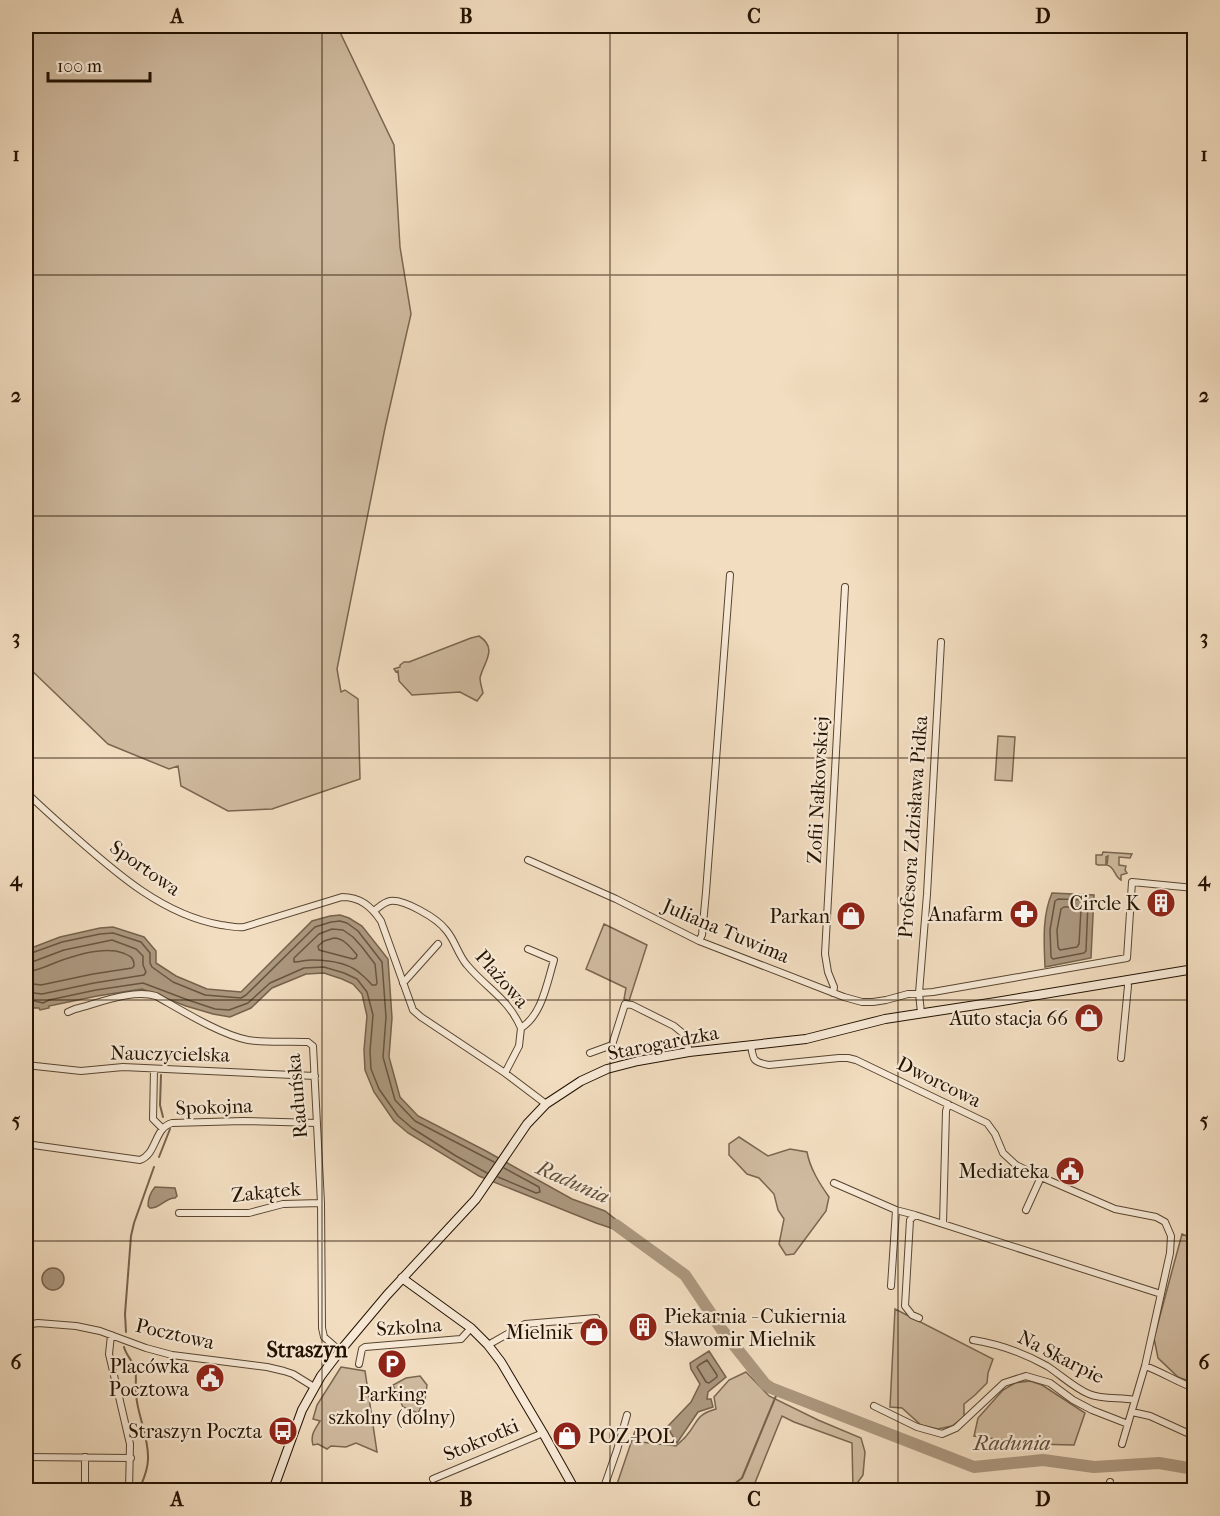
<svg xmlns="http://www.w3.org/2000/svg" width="1220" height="1516" font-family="'IM FELL French Canon',serif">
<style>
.green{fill:#cfba9f;stroke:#796650;stroke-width:1.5}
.water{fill:#ac987f;stroke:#75624c;stroke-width:1.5}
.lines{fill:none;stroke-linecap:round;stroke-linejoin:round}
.shore{stroke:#685540;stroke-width:1.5}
.stream{stroke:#75624c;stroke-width:2}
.river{stroke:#ac987f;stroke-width:12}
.street-casing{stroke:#574530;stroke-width:8}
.secondary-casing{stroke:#231200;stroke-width:10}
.street{stroke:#f7e9d6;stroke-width:6}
.secondary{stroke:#f7e9d6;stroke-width:8}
.grid{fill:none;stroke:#231200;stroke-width:1.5;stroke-opacity:0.55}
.labels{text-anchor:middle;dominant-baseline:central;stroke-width:4.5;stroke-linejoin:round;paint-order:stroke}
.street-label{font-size:20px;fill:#231200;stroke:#f7e9d6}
.poi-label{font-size:20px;fill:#231200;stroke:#f7e9d6;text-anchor:end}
.water-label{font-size:21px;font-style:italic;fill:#614e39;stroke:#f7e9d6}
.quarter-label{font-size:22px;font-weight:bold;fill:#231200;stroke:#f7e9d6}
.neatline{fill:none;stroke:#231200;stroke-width:2}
.grid-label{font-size:20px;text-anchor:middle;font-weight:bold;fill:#231200}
</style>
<rect width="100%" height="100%" fill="#f2ddc0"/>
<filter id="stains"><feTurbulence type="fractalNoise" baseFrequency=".00333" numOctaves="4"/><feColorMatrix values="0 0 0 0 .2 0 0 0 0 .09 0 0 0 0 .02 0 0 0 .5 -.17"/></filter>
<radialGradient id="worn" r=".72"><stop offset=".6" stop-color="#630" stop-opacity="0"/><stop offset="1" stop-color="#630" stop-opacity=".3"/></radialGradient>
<path class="green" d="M26,26h311l57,119 6,102 11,67 -26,114 -48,241 4,23 4,-2 13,9 2,80 -88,30 -44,2 -47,-25 -3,-20 -9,3 -61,-25 -82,-79z
M479,636c20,13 4,27 1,42 0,4 2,11 3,15l-6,8 -17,-9 -48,3 -13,-14 -1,-10 -2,1 -2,-3 6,-2v-2l4,-3h5l62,-24z
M998,736l17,1 -3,44 -17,-1z
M1103,852l29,2 -2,4 -11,-1v8l7,1 -1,4 2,3 -6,2v5c-7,-4 -6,-13 -14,-15l1,-9 -2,1v8h-8l-2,-1v-9h6z
M604,924l43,21 -18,56 -5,-2 2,-11 -40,-19z
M739,1137l29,19 22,-7 17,3c3,17 13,32 22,45l-3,14 -32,43 -8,1 -7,-11 5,-25 -6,-9 -4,-16 -15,-16 -12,-4 -18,-19v-11z
M1182,1234l12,5v144l-16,-6 -20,-19 -4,-20z
M895,1309l98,50 -5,14 -1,10 -12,12 -11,9v13l-12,9 -14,3 -17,-4 -19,-17 -12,-1z
M341,1367l24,4 12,81 -21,-9 -10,4 -15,-1 -4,3 -9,-5 -5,1c-3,-10 2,-16 7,-24l-7,-2 4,-14z
M746,1372l23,24 49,24 43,18 4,14 -2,23 -10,14 -1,-46 -58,-21 -12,-6 -30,74 -6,-4 -9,4h-122l20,-59 6,11 35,4c4,-4 8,-7 11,-11 12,-14 8,-20 29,-26l-2,-12 15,-17z
M420,1376l7,9 -2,14 -7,14 -15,-6 -10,-22 13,-7z
M1030,1381l12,4 43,28 -11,32 -42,-1 -58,-8 4,-18 25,-28 12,-7z"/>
<path class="water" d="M1052,893l42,2 -3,63 -46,9c-1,-25 -3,-51 7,-74z
M340,915l9,3 13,8 26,33 4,59 -3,39 11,40 18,19 68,35 86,48 33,12 33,26 -42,-14 -117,-47 -71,-43 -14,-12 -20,-29 -9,-22 -1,-20 3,-34 -5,-22 -9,-10 -11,-5 -18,-6 -18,1 -34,14 -21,20 -21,9 -17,-3 -27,-8 -44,-17 -45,7 -48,10v2l-9,2 -1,-2h-7l-1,-2h-5v-13l2,-1v-16l-2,-2v-24l34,-13 40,-9 13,-1 31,10 12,14v12l20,13 31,13 34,3 71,-71 18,-5z
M155,1187l20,1 2,8 -2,2c-10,0 -16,11 -25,10l-2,-2c0,-8 2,-13 7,-19z
M42 1279a11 11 0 1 1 22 0a11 11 0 1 1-22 0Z
M709,1351l17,26 -18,15 -1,7h4l2,8 -15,5 -21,31 -10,-16 24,-25 9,-18 -9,-15 -1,-6z"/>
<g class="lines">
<path class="shore" d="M1058,899l28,1 2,2 -2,49 -2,2 -31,6 -2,-2 -1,-27 5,-29z
M1064,907h14l3,2 -2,35 -2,3 -17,3 -2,-3 -1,-17 4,-21z
M332,929l11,1 10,7 9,10 13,17 2,19 -1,2h-4c-3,-3 -6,-7 -10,-10 -12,-12 -34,-15 -50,-15 -6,0 -13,2 -18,2v-4l25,-24z
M334,938c10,0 17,10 23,17l-1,3 -3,1 -34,-9 -1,-4 6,-5z
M26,955l36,-13 38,-8 13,-1 28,9 9,11v10l2,4 21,15 32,13 36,3 5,-3 69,-68 16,-5 9,-1 7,2 11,8 24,31 4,55 -3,40 12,43 20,21 79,41
M26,962h6l32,-12 48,-10 24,9 7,7v9l3,7 -2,3 -50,8 -52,11 -16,-2
M26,972c11,-1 21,-6 31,-10 19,-7 47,-16 66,-9 7,3 11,4 11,13l-2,2 -39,6 -52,11 -15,-2
M26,1000h5l12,3 6,-3 47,-10 47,-7 45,17 27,9 14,1 19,-7 22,-20 34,-15 20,-1 20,6 13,6 10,13 6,23 -3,36 1,18 8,20 19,27 14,12 44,28 31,17
M498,1177l38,16 4,-1 -1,-5 -35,-19
M707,1360l10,15v2l-8,6 -3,-1 -9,-15 2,-2z"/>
<path class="stream" d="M161,1075l-1,30 3,12
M159,1157l11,-28
M126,1332l-1,-18 6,-78 3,-13 20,-56
M124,1347c2,8 8,13 11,21 2,8 0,18 1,27 2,22 13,42 12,64 0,12 -5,21 -9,31
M699,1490l7,-2h23l13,-10 36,-87"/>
<path class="river" d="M616,1225l69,50 37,55 43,54 6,4 203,79 69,-7 51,7 65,-4 35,6"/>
<g class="street-casing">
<path id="street" d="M26,792c15,15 31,29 47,43 43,38 90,80 148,90 8,1 16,3 23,2l98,-30c18,0 29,9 39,24l32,89 8,7 84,56 41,31
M528,860l88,39 83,42 145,56 18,5h11l13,-2 22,-6 25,-2 194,-34 5,-76 62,6
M374,911c5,-4 10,-9 16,-10 14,-2 47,17 56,29 9,10 12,25 21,35 20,24 41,33 54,63
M699,941l3,-6 4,-43 24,-317
M403,983l35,-39
M833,993l1,-6 -6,-15 -3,-18 20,-367
M68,1012l7,-3c24,-6 57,-20 81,-13 25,14 65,39 92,44 19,3 41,1 60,2l5,4 8,157 1,125 2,9 16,14
M921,1013l-2,-20 8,-99 14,-252
M751,1045c2,15 2,17 18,20l70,-7h9l8,2 131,63 8,11 8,19 13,12 25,12 74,32 41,8 9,5 6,14 -1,17 -25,113 -23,78
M590,1053l22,-8 13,-41 7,1 42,21 11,9 4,17
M1121,1058l7,-72 -1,-6
M26,1065l55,6 42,-4 192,9
M154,1069l-1,50 9,9
M505,1073l14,-27 2,-18c21,-13 26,-45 33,-68l-26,-11
M26,1144l114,16c17,-6 14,-32 32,-37l71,-2 74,2
M834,1183l62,27
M1026,1210l15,-33
M179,1213h70l34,-9 38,-1
M943,1224l3,-113 2,-7
M891,1286l5,-76 19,5
M919,1318l-7,-3 -7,-9 5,-86 5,-5 246,79
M26,1325l12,-2 38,3 24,5 46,17 26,7 95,12 17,4 9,3 21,13
M111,1335l-2,19 21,90 -1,46
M973,1340c25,4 51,13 74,26 14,9 27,22 42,28 14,6 31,3 46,6
M488,1345l37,-21 71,-6
M359,1364l3,-15 3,-2 96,-8 10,-11
M1145,1366c17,6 32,16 49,22
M874,1406l43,21 25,7 14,-6 48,-45 22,-7 24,7 23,17 19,10 36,14
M1132,1412l18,4 44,20
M26,1457l105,1
M433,1479l110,-46
M85,1490v-33
M603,1490l14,-40 10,-35
M1108,1490l2,-8"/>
</g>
<g class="secondary-casing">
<path id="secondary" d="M402,1278l69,50 17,17 13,17 42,71 32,57
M273,1490l29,-80 19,-34 19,-25 47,-56 89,-96 51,-75 19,-20 35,-23 26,-12 31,-8 51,-9 117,-13 79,-20 111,-17 198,-33"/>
</g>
<use href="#street" class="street"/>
<use href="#secondary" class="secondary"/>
</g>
<path class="grid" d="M322,26v1464M610,26v1464M898,26v1464M26,275h1168M26,516h1168M26,758h1168M26,1000h1168M26,1241h1168"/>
<defs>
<g id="building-disc" transform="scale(1.5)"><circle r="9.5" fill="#8f2418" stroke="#f7e9d6"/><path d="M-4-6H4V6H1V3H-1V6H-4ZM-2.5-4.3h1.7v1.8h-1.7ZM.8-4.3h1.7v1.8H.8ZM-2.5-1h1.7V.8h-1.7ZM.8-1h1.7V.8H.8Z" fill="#fff"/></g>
<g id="pharmacy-disc" transform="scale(1.5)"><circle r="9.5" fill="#8f2418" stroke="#f7e9d6"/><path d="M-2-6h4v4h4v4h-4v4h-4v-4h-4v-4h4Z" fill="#fff"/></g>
<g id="shop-disc" transform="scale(1.5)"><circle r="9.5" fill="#8f2418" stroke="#f7e9d6"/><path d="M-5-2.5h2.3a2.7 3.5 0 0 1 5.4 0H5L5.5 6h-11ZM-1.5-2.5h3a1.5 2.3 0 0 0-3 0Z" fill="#fff"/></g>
<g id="civic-disc" transform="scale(1.5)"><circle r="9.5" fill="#8f2418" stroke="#f7e9d6"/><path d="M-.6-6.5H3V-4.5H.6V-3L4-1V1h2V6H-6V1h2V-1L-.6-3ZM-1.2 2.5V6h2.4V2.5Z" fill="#fff"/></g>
<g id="parking-disc" transform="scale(1.5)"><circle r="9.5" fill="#8f2418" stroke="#f7e9d6"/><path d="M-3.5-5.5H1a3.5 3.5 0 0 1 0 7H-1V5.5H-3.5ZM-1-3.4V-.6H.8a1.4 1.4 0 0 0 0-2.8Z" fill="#fff"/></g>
<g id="bus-disc" transform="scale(1.5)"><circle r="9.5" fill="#8f2418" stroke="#f7e9d6"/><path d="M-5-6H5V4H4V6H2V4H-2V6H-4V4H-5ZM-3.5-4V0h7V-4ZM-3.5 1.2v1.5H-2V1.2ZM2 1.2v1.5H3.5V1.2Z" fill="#fff"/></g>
</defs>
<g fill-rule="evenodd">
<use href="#building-disc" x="1161" y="903"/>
<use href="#pharmacy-disc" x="1024" y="914"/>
<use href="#shop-disc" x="851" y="916"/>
<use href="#shop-disc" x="1089" y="1018"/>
<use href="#civic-disc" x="1070" y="1171"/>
<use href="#building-disc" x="643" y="1327"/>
<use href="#shop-disc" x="594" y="1332"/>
<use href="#parking-disc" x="392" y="1364"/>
<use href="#civic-disc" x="210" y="1378"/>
<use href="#bus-disc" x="283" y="1431"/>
<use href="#shop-disc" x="567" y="1436"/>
</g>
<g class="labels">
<g class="street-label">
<text transform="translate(818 790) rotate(-87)">Zofii Nałkowskiej</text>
<text transform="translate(913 827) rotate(-86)">Profesora Zdzisława Pidka</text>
<text transform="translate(145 868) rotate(35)">Sportowa</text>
<text transform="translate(726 931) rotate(23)">Juliana Tuwima</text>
<text transform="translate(502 979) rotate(49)">Plażowa</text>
<text transform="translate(663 1043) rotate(-11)">Starogardzka</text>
<text transform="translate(170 1054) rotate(1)">Nauczycielska</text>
<text transform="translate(939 1082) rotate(26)">Dworcowa</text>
<text transform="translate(297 1096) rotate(-95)">Raduńska</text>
<text transform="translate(214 1107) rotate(-2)">Spokojna</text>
<text transform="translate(266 1192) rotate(-6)">Zakątek</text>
<text transform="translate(409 1327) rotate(-4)">Szkolna</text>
<text transform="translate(175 1334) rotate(13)">Pocztowa</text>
<text transform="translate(1061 1357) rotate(27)">Na Skarpie</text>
<text transform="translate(481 1440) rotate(-23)">Stokrotki</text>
</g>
<g class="poi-label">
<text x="1140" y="903">Circle K</text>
<text x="1003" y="914">Anafarm</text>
<text x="830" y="916">Parkan</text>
<text x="1068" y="1018">Auto stacja 66</text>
<text x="1049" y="1171">Mediateka</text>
<text x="664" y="1316" text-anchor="start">Piekarnia - Cukiernia<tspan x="664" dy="23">Sławomir Mielnik</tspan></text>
<text x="573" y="1332">Mielnik</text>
<text x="189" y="1366">Placówka<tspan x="189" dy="23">Pocztowa</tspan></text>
<text x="392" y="1394" text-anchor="middle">Parking<tspan x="392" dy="23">szkolny (dolny)</tspan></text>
<text x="262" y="1431">Straszyn Poczta</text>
<text x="588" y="1436" text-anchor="start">POZ-POL</text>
</g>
<g class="water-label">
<text transform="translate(573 1182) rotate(24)">Radunia</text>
<text x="1012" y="1443">Radunia</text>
</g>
<g class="quarter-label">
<text x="307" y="1350">Straszyn</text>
</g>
</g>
<rect width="1220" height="1516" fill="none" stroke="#f2ddc0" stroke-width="66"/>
<path d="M48 72v9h102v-9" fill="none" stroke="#231200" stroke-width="3"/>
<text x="57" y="72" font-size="18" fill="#231200" stroke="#f7e9d6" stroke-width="4.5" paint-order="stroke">100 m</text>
<rect x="33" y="33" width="1154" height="1450" class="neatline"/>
<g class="grid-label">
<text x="177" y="23">A</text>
<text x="466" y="23">B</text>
<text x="754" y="23">C</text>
<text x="1043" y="23">D</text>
<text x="16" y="161">1</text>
<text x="1204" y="161">1</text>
<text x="16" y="402">2</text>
<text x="1204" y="402">2</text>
<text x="16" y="644">3</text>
<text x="1204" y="644">3</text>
<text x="16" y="886">4</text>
<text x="1204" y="886">4</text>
<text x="16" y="1127">5</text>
<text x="1204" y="1127">5</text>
<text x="16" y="1369">6</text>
<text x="1204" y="1369">6</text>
<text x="177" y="1506">A</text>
<text x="466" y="1506">B</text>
<text x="754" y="1506">C</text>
<text x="1043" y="1506">D</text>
</g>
<rect width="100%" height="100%" filter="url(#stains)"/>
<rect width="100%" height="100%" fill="url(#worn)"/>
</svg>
